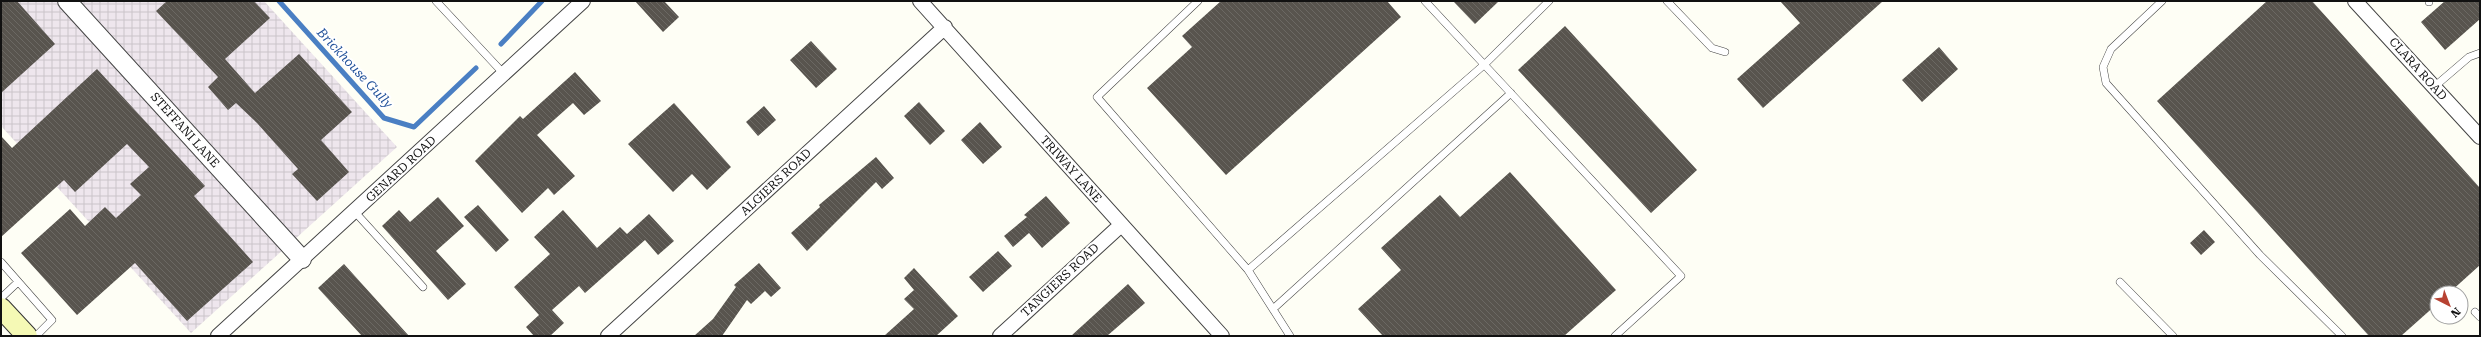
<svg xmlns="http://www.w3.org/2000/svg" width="2481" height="337" font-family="'Roboto Serif',serif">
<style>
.industrial{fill:url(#industrial-grid)}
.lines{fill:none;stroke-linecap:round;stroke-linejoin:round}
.stream{stroke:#4a7fc3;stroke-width:5}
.building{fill:url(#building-back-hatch)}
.service-casing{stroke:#444;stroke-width:8}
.minor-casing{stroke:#444;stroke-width:16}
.tertiary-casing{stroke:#444;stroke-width:20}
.secondary-casing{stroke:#333;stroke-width:22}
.service{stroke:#fff;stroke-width:7}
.minor{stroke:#fff;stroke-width:14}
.tertiary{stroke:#fff;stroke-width:18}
.secondary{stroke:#f5f9b5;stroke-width:20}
.labels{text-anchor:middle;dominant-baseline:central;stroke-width:4;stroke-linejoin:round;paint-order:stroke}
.street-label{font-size:12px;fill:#111;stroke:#fff}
.water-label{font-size:13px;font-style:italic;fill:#22529a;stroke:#fff}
</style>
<defs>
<pattern id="industrial-grid" width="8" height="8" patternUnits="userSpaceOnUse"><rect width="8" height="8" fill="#eee6ed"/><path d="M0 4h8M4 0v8" fill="none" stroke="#cbc4ca"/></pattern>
<pattern id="building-back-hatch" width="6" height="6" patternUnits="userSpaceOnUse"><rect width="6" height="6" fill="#58544e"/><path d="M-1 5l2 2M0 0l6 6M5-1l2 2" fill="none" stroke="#6b6863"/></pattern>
</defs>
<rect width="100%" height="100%" fill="#fefef5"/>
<path class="industrial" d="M1,1h263l133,146 -206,186 -190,-207z"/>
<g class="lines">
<path class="stream" d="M279,1l105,117 30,9 62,-59
M501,44l41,-43"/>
</g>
<path class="building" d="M1,1h16l38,43 -54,49z
M167,1h87l16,17 -45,41 30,34 44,-39 53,58 -31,28 28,32 -32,29 -25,-27 6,-5 -41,-46 -21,-20 -8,7 -20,-23 10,-10 -62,-66z
M635,1h29l15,16 -16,15z
M1221,1h166l14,16 -175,158 -79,-87 45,-41 -10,-11z
M1453,1h46l-24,23z
M1780,1h103l-120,107 -26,-29 63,-56z
M2267,1h45l168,187v77l-31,28h-12v11l-36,32h-32l-212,-235z
M2445,1h35v18l-35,31 -24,-28z
M1565,26l132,144 -46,43 -133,-143z
M811,41l26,28 -21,19 -26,-28z
M1939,47l19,22 -36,33 -20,-22z
M97,69l108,117 -11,10 59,66 -66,59 -52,-58 -58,52 -56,-62 49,-44 15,17 20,-19 11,11 25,-23 -11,-11 19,-17 -22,-23 -52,48 -11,-12 -63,57v-101l11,12z
M575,72l26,29 -17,14 -11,-12 -36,32 38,41 -21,19 -6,-7 -26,25 -47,-52 45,-45 3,3z
M919,102l26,29 -15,14 -26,-29z
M674,103l57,64 -24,23 -15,-16 -19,18 -45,-48z
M764,106l12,14 -18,16 -12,-14z
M980,122l22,25 -19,17 -22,-24z
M876,157l18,21 -12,11 -6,-7 -69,69 -16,-18 29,-26 -1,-2z
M1510,172l106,118 -52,46h-181l-25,-27 43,-39 -20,-22 59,-53 20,22z
M1046,196l24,27 -28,25 -13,-15 -16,14 -9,-11 23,-19 -3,-2z
M438,197l26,29 -28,25 30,33 -18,16 -66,-74 17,-16 11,12z
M478,205l31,35 -13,12 -32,-35z
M563,210l34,38 23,-21 7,7 22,-20 25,27 -16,14 -13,-15 -60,53 -6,-7 -27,24 12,13 -14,13h-16l-8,-9 13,-12 -25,-28 36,-33 -16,-17z
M2204,230l11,12 -14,13 -11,-12z
M998,251l14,15 -29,26 -14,-15z
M759,263l22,25 -10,9 -6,-6 -14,13 -4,-4 -25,36h-28l19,-17 23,-32 -2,-2z
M344,264l65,72h-47l-44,-48z
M914,268l44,48 -22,20h-52l30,-27 -10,-10 10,-9 -10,-12z
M1128,284l17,19 -38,33h-36z"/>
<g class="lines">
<g class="service-casing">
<path id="service" d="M436,1l68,73
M1198,1l-101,96 151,173 42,66
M1425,1l256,275 -66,60
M1667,1l45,47 13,4
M2162,1l-51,48 -8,18 3,16 154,172 82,81
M2429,1v1
M2434,87l35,-30 11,-4
M354,211l69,76
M1,262l51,58 -16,16
M1248,270l237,-206 64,-63
M2120,282l53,54
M1,298l17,-16
M1273,309l238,-216
M2475,312l5,5"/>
</g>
<g class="minor-casing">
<path id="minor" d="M920,1l302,335
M2355,1l125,136
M218,336l365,-335
M608,336l337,-309
M1000,336l121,-111"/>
</g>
<g class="tertiary-casing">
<path id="tertiary" d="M67,1l235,258"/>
</g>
<g class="secondary-casing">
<path id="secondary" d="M1,308l26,28"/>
</g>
<use href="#service" class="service"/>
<use href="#minor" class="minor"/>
<use href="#tertiary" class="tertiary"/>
<use href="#secondary" class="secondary"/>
</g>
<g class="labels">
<g class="street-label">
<text transform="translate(2418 69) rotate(48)">CLARA ROAD</text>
<text transform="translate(185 130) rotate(48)">STEFFANI LANE</text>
<text transform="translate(401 169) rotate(-43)">GENARD ROAD</text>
<text transform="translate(1071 169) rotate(48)">TRIWAY LANE</text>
<text transform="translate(776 182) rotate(-43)">ALGIERS ROAD</text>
<text transform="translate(1060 280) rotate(-43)">TANGIERS ROAD</text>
</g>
<g class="water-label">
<text transform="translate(355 68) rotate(47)">Brickhouse Gully</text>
</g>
</g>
<rect width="2481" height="337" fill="none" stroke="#111111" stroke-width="4"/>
<g transform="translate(2449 305) rotate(138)"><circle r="19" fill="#ffffff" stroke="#a0a0a0"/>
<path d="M0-3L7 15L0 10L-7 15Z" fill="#b74232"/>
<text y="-6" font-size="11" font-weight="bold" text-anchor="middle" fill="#111111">N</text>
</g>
</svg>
